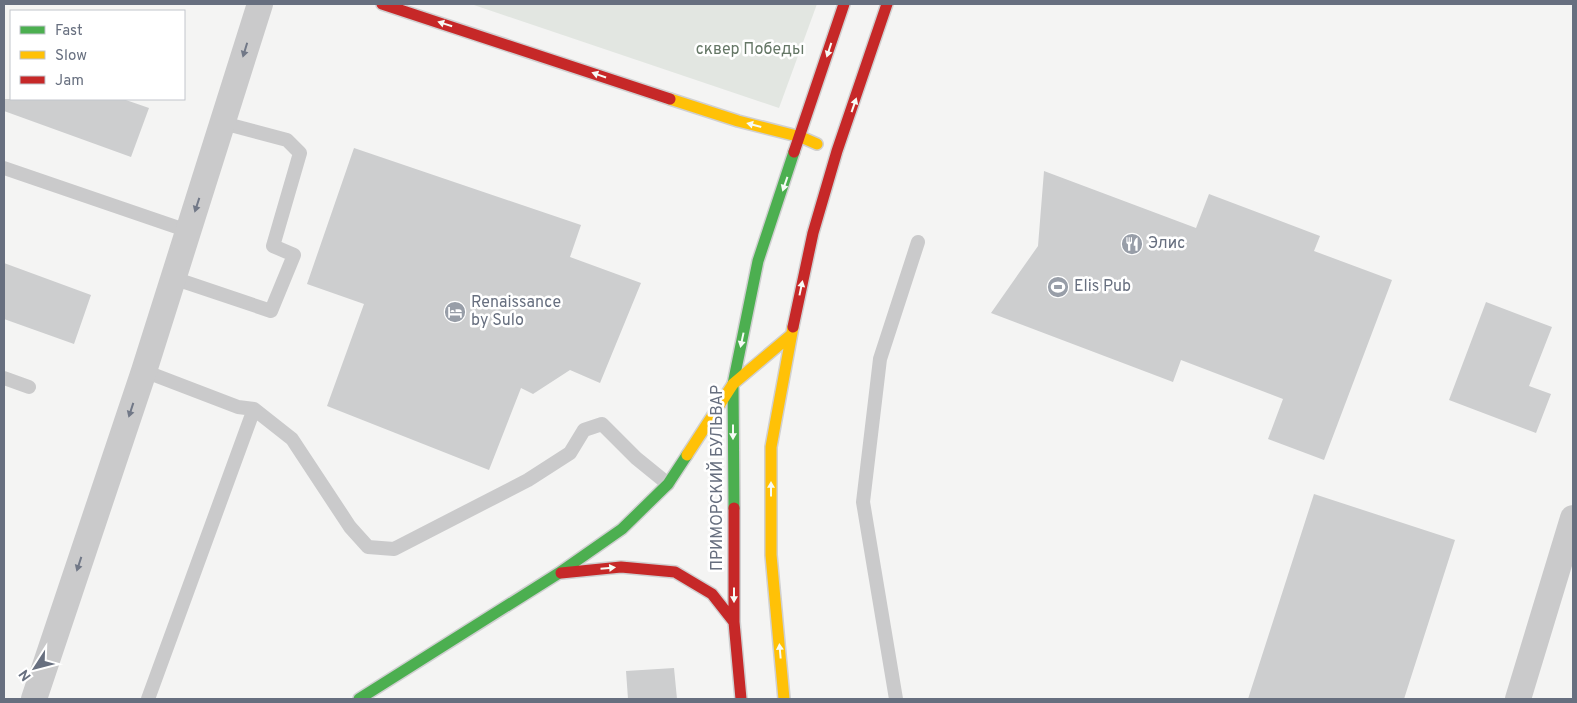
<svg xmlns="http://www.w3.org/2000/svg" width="1577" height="703" font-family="Overpass,sans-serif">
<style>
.green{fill:#e2e6e1}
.building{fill:#cdcecf}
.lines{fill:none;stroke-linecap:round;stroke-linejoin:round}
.fast-casing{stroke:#d0d0d1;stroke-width:14}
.slow-casing{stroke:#d0d0d1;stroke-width:14}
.jam-casing{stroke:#d0d0d1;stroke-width:14}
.lane{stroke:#cacacb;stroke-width:14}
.street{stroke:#cacacb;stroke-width:26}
.fast{stroke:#4caf50;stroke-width:11}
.slow{stroke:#ffc107;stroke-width:11}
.jam{stroke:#c62828;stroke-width:11}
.oneway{fill:#f6fbf6}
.oneway2{fill:#717887}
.labels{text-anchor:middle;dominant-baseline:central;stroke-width:5;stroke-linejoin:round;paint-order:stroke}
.park-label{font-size:16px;fill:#657766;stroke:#fff}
.poi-label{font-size:16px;fill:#676f7f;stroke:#fff;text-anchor:start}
.street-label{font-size:16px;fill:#676f7f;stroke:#fff}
</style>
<rect width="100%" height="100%" fill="#f4f4f3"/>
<path class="green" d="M471,4h346l-38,104z"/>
<path class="building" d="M4,99h119l26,9 -18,49 -127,-46z
M354,148l227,77 -11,32 71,26 -41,100 -30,-13 -37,24 -12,-6 -32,82 -162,-64 37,-102 -57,-20z
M1044,171l152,57 13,-34 111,42 -6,15 78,29 -68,180 -56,-21 15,-40 -102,-39 -8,22 -182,-69 47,-67z
M4,263l87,32 -17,49 -70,-25z
M1486,302l66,25 -23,59 22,8 -15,39 -87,-33z
M1314,494l141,46 -51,159h-156z
M674,668l3,31h-49l-2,-28z"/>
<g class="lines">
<g class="fast-casing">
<path id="fast" d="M734,508l-1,-124 25,-123 36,-109
M359,699l200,-126 63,-44 46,-45 19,-29"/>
</g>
<g class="slow-casing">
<path id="slow" d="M670,99l68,22 63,16 16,7
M687,455l46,-71 58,-49
M784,699l-13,-144v-108l22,-120"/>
</g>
<g class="jam-casing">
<path id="jam" d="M382,4l288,95
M794,152l50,-148
M793,327l20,-94 24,-82 50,-147
M734,508v114l7,77
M561,573l60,-6 54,5 37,22 22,28"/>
</g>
<path class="lane" d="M4,168l184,63
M173,278l98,33 23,-56 -21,-9 27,-93 -13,-13 -64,-17
M144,371l94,36 16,2 38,30 58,88 18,20 26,2 134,-69 42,-27 14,-23 18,-6 34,34 32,26
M4,378l25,9
M148,699l106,-290
M896,699l-33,-197 17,-143 38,-117"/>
<path class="street" d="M34,699l110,-328 116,-367
M1518,699l55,-181"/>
<use href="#fast" class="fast"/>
<use href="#slow" class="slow"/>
<use href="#jam" class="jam"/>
</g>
<defs><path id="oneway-solid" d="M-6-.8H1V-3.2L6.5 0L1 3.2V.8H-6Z" transform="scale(1.25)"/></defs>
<g class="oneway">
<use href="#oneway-solid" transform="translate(445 24) rotate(-162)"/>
<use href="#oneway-solid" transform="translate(829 50) rotate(108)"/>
<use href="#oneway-solid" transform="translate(599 75) rotate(-161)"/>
<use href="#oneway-solid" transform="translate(854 105) rotate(-71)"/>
<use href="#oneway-solid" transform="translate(754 125) rotate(-165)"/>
<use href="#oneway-solid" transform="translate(785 184) rotate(109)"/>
<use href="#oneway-solid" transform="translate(801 288) rotate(-78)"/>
<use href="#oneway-solid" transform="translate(742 340) rotate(102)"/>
<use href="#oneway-solid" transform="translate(733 432) rotate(90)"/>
<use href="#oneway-solid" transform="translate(771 489) rotate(-90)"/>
<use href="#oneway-solid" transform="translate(608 568) rotate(-5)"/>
<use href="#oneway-solid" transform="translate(734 595) rotate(90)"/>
<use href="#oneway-solid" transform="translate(780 651) rotate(-95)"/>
</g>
<g class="oneway2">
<use href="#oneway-solid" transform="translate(245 50) rotate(107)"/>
<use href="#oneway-solid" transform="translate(197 205) rotate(108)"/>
<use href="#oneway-solid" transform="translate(131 410) rotate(108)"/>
<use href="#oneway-solid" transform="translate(79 564) rotate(108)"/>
</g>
<defs>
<g id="restaurant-disc" transform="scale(1.125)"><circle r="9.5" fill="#989ea8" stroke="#fff"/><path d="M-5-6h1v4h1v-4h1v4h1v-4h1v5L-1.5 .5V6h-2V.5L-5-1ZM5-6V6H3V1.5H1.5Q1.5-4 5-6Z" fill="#fff"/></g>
<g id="stadium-disc" transform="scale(1.125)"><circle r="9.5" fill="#989ea8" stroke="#fff"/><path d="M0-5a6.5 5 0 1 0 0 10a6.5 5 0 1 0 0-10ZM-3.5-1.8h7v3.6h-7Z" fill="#fff"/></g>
<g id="hotel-disc" transform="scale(1.125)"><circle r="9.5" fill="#989ea8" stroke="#fff"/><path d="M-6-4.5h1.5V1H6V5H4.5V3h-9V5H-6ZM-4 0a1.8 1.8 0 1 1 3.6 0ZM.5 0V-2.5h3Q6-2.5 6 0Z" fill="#fff"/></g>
</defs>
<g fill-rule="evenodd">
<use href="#restaurant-disc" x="1132" y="244"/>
<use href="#stadium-disc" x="1058" y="287"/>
<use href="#hotel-disc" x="455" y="312"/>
</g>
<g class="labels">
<g class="park-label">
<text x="750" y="50">сквер Победы</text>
</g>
<g class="poi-label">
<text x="1148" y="244">Элис</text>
<text x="1074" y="287">Elis Pub</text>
<text x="471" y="303">Renaissance<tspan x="471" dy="18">by Sulo</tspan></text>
</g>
<g class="street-label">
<text transform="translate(718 478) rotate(-90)">ПРИМОРСКИЙ БУЛЬВАР</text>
</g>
</g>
<rect width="1577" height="703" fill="none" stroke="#676f7f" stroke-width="10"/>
<rect x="10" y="10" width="175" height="90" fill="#ffffff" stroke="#c2c5cc"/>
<rect x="20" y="26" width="25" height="8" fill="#4caf50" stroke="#c2c5cc"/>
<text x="55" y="35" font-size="15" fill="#676f7f">Fast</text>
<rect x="20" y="51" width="25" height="8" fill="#ffc107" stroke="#c2c5cc"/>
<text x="55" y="60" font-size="15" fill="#676f7f">Slow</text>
<rect x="20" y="76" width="25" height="8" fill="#c62828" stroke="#c2c5cc"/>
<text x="55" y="85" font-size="15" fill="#676f7f">Jam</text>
<g transform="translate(35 668) rotate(234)" stroke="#ffffff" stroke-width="4" paint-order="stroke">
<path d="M0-4L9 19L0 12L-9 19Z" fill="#676f7f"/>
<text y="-8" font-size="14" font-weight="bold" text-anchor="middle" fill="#676f7f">N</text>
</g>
</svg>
